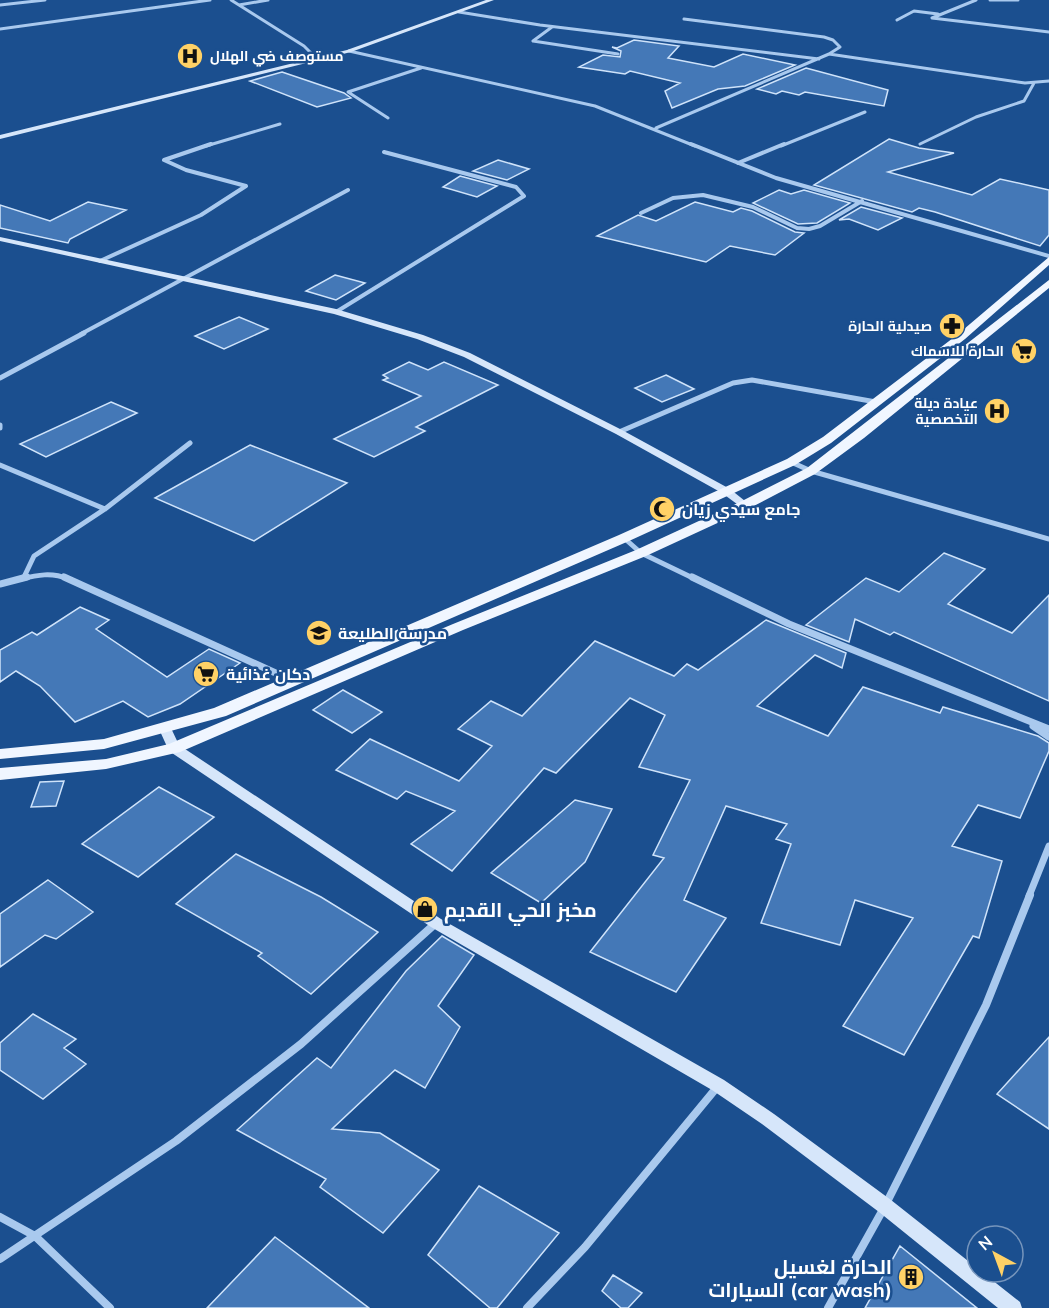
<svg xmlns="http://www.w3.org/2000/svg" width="1049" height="1308" font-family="Mulish,Cairo,sans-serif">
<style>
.building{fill:#4478b7;stroke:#cfe3fa;stroke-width:1.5}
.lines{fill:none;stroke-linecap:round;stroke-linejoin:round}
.street-far4{stroke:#a9c9ee;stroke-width:3}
.street-far3{stroke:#a9c9ee;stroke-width:4}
.street-far2{stroke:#a9c9ee;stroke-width:5}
.street-far1{stroke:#a9c9ee;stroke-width:7}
.street{stroke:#a9c9ee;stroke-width:8}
.secondary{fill:#d6e6fa;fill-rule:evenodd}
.primary{fill:#f0f6ff;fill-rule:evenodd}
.labels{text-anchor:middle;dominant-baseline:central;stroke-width:5;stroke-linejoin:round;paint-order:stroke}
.far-poi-label{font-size:14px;font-weight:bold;fill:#fff;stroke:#1b4f8f;text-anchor:end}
.poi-label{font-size:16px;font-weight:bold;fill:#fff;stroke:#1b4f8f;text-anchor:start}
.near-poi-label{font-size:20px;font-weight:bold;fill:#fff;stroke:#1b4f8f;text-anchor:start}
</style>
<rect width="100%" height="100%" fill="#1b4f8f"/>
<path class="building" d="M634,40l45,6 -11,12 46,9 29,-13 52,11 -50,21 -27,3 -46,19 -7,-17 15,-8 -50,-12 -5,3 -46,-7 24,-12 17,2 1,-6 -9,-4 5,1z
M806,68l82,22 -4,16 -79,-14 -6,3 -17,-4 -6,3 -19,-5z
M282,72l62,21 7,5 -34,9 -67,-26z
M889,139l30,9 35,5 -66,19 84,23 28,-16 49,11v45l-9,11 -105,-34 -16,-4 -7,4 -98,-27z
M498,160l31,9 -22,11 -34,-9z
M460,176l37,10 -20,11 -34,-10z
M779,190l12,4 13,-4 46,13 -33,20 -19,1 -45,-21z
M88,202l38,8 -56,29 -2,4 -68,-15v-23l50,16z
M695,202l38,10 8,-4 11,3 43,21 9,1 -29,22 -45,-9 -24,16 -109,-26 41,-21 18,6z
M861,207l41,11 -24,12 -29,-11 -10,1z
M335,275l30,8 -29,17 -30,-9z
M239,317l29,12 -44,20 -29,-13z
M409,362l19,8 16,-8 54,23 -82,42 9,4 -51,26 -40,-18 87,-43 -38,-16 5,-2 -5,-3z
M666,375l28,14 -32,13 -27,-14z
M111,402l26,11 -91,44 -26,-13z
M250,445l97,38 -93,58 -99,-43z
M944,553l41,16 -37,35 64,29 37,-38v106l-155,-69 -4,3 -35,-16 -6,23 -43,-17 60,-47 33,14z
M80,607l29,13 -13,9 71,48 42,-28 31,14 -60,41 -32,13 -25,-16 -48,21 -35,-36 -24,-15 -16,11v-32l32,-18 5,3z
M766,620l80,33 -4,15 -27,-13 -58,51 71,30 35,-49 77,26 3,-6 95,29 11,7v8l-29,67 -42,-13 -26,41 50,15 -23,77 -6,-2 -69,119 -61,-29 70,-108 -58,-18 -15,45 -79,-22 30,-79 -15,-5 11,-15 -61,-18 -42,94 42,18 -50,74 -86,-40 74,-94 -11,-3 37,-75 -51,-13 26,-52 -35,-17 -74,75 -12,-5 -92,103 -41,-27 44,-33 -49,-20 -9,8 -61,-29 34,-31 89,42 33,-35 -34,-17 33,-28 31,15 73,-75 79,35 13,-12 11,6z
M343,690l39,22 -30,21 -39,-23z
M64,781l-8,25 -25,1 9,-25z
M159,787l55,30 -76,60 -56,-33z
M575,800l37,9 -27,53 -44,41 -50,-30z
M236,854l85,43 57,35 -67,62 -53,-38 4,-3 -86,-49z
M48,880l45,32 -37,27 -11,-4 -45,32v-53z
M442,936l32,19 -36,51 22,21 -35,61 -30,-18 -63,59 48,4 59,37 -56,63 -63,-46 6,-8 -89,-49 80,-72 14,10 75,-97z
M33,1014l43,25 -12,9 22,16 -43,35 -43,-29v-27z
M1049,1037v92l-52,-35z
M479,1186l80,47 -62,75h-7l-62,-53z
M275,1237l94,71h-162z
M900,1246l77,62h-112z
M613,1275l29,18 -14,15h-7l-19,-17z"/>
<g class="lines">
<path class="street-far4" d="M231,0l73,46 13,13
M976,0l-44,18 117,14
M990,0h28
M0,5l45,-5
M239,5l29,-5
M459,12l81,13 279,34
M684,19l140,18 9,3 7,7 -11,7 196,29 24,-2
M897,20l17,-9 24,3
M552,27l-19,14 85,13
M0,29l210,-29
M349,51l246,55 100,40
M388,118l-40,-26 73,-24
M656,128l173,-74
M920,144l56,-27 48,-16 10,-18
M206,146l74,-22
M781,146l84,-34"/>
<path class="street-far3" d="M691,144l85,34 273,78
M738,163l46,-19
M641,213l32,-15 30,-3 50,12 44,21 12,1 11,-3 42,-25
M100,261l101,-46 45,-29 -60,-16 -22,-10 47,-16
M336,312l188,-116 -8,-9 -132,-35
M81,334l267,-144"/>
<path class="street-far2" d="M0,378l84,-45
M0,425v3
M619,432l114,-49 19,-3 124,22
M791,462l20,9 238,68
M0,465l105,44
M624,538l17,15 54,26
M24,577l10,-21 71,-47 85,-66
M21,579c16,-4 31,-7 47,0"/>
<path class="street-far1" d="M64,577l227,103
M692,577l97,47 260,105
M0,584l27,-7
M1033,726l16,11
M1029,896l20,-50"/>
<path class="street" d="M0,1217l35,19 75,72
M0,1259l176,-118 125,-97 135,-121
M527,1308l58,-61 133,-161
M828,1308l57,-102 101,-201 44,-110"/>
<path class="secondary" d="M486,0h8l-143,52 -351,87v-4l347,-85z
M0,237l336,72 87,26 47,18 152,77 108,59 20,16 -1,2h-8l-19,-14 -106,-59 -152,-77 -47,-18 -83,-25 -334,-73z
M165,725l5,1 9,19 262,174 283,161 50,34 117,86 86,68v4h5l38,30 2,6h-24l-119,-96 -117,-88 -50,-34 -281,-163 -262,-176 -10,-22z"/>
<path class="primary" d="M1049,257v8l-84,74 -134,104 -36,22 -166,76 -403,175 -122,33 -104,10v-10l104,-10 110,-31 405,-173 168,-76 36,-22 134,-102z
M1049,280v8l-185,150 -49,36 -65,34 -104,48 -183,74 -283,122 -74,17 -106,11v-12l106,-9 63,-15 284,-120 183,-74 104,-48 67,-34z"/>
</g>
<defs>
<g id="hospital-disc" transform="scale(1.35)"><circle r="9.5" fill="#ffd166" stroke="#1b4f8f"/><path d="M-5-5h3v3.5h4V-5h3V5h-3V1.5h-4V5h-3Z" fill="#111"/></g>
<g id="pharmacy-disc" transform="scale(1.35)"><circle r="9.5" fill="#ffd166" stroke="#1b4f8f"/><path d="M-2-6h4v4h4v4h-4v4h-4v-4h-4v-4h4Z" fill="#111"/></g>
<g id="supermarket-disc" transform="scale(1.35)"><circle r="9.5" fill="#ffd166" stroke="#1b4f8f"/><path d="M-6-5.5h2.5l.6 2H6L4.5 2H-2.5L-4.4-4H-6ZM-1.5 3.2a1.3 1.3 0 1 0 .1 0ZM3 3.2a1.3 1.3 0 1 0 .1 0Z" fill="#111"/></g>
<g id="mosque-disc" transform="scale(1.35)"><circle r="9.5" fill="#ffd166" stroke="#1b4f8f"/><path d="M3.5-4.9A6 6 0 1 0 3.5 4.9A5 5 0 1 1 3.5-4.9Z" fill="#111"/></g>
<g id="school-disc" transform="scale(1.35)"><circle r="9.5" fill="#ffd166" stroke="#1b4f8f"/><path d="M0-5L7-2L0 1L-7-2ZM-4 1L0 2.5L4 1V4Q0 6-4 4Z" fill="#111"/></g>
<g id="shop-disc" transform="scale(1.35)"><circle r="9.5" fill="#ffd166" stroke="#1b4f8f"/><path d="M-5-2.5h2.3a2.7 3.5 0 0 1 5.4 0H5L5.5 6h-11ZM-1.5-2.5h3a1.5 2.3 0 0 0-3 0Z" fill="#111"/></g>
<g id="building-disc" transform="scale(1.35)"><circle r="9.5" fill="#ffd166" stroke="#1b4f8f"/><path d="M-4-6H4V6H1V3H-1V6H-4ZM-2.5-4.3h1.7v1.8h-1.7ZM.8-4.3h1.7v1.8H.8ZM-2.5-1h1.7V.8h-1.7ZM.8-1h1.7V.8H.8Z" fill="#111"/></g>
</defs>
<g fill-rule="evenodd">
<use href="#hospital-disc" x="190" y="56"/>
<use href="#pharmacy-disc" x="952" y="326"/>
<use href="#supermarket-disc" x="1024" y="351"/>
<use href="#hospital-disc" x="997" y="411"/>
<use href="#mosque-disc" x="662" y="509"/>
<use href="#school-disc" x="319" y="633"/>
<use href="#supermarket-disc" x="206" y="674"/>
<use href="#shop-disc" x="425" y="909"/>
<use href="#building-disc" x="911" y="1277"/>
</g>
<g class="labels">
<g class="far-poi-label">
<text x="210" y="56" text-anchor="start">مستوصف ضي الهلال</text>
<text x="932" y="326">صيدلية الحارة</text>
<text x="1004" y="351">الحارة للاسماك</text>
<text x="978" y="403">عيادة ديلة<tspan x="978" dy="16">التخصصية</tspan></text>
</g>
<g class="poi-label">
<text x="682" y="509">جامع سيدي زيان</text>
<text x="338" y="633">مدرسة الطليعة</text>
<text x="226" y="674">دكان غذائية</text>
</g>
<g class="near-poi-label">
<text x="444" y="909">مخبز الحي القديم</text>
<text x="892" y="1266" text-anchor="end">الحارة لغسيل<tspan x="892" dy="23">السيارات (car wash)</tspan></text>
</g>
</g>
<g transform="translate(995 1254) rotate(319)"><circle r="28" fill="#1b4f8f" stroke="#7695bc" stroke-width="1.5"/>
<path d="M0-4.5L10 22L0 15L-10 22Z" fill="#ffd166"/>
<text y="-9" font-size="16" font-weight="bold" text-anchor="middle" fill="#ffffff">N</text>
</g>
</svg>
